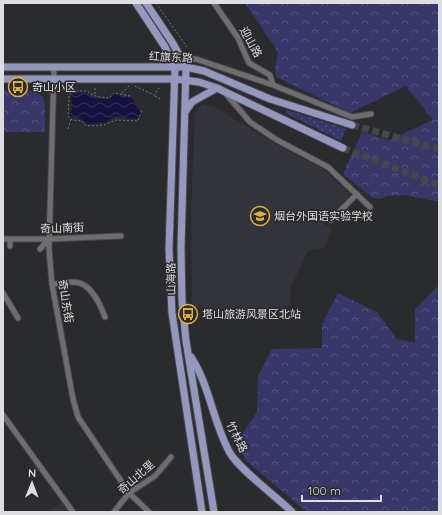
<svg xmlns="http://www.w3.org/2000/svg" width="442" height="515" font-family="Quicksand,'Noto Sans SC',sans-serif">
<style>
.built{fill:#32333b}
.grass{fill:url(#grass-dots)}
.forest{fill:url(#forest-crowns)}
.water{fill:url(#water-waves)}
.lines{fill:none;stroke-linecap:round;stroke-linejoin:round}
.major-tunnel{stroke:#454648;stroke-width:7;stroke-dasharray:7 3.5;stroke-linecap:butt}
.minor-casing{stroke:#48484b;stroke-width:7}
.major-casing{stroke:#48484b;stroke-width:9}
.path{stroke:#77787a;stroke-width:1;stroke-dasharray:2 2;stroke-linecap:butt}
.minor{stroke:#6e6e71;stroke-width:5}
.major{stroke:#9497be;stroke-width:7}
.labels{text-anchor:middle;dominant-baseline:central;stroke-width:3;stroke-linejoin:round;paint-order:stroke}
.street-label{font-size:11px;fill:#dedee0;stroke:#2a2b2d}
.poi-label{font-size:11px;fill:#dedee0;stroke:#2a2b2d;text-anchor:start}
</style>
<defs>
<pattern id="grass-dots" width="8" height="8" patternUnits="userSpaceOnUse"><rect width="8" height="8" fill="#373769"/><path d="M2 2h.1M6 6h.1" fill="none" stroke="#54547e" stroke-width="1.8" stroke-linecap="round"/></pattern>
<pattern id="forest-crowns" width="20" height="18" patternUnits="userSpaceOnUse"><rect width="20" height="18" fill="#373769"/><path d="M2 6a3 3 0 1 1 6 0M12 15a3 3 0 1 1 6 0" fill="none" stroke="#54547e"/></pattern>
<pattern id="water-waves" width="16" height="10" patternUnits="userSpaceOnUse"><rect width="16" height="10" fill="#161141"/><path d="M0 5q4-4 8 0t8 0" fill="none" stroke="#37335c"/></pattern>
</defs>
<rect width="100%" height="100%" fill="#2a2b2d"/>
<path class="built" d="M204,104l11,3 69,42 36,18 31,27 -28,29 9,7 -8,18 -16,3 -17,36 -1,19 -24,7 -74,-6 -1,-98 4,-95 3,-6z
M61,502l9,10h-22z"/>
<path class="grass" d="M287,110l59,19 -5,12 -55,-28 -1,-2z"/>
<path class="forest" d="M245,3h194v199l-34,-7 -18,1 -7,3 -7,-1 -30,-24 19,-42 27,8 44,-20 -27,-34 -56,27 -74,-36 -1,-8 3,-17z
M3,91h30l9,5 3,8v28h-42z
M439,285v227h-132l-60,-50 -11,-19 21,-31 1,-36 14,-27 50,-1v-24l16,-31 39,19 20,27 18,4v-34z"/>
<path class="water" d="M87,92l5,6 17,1 5,-5 18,4 11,19 -11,2 -16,-3 -12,7 -18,1 -5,-5 -12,-3v-3l3,-3 -1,-16z"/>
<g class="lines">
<path class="major-tunnel" d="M352,125l87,24
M343,148l96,37"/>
<g class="minor-casing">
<path id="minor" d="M214,3l24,35 11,25 21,12 3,10
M54,67l-5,182 3,35 21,115 5,18 51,76 20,19
M186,67v-6l2,-2h8l77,26 79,32 19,-3
M226,94l24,28 27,18 51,27 42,40
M331,220l26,-26
M3,239h46l72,-3
M10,239v7
M40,249l9,-10
M52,284c8,0 16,-2 23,-2 16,1 25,22 30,35
M3,293l15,25
M3,415l70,97
M114,512l15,-19 26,-17 16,-19"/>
</g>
<g class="major-casing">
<path id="major" d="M136,3l29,44 10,20 -6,182 3,64 30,199
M146,3l26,39 14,25 -5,181 1,53 4,40 28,171
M3,67h183l18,4 66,28 82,26
M3,79h172l24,3 18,6 126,60
M185,112l7,-10 25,-14
M191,357c19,29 22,66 39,96 10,17 46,43 62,59"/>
</g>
<path class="path" d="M156,3l31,44
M135,86l19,9 5,-7
M122,93l7,-7
M95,94v-7
M130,96l-16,-3 -5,5c-7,0 -17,-2 -22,-7h-15l-3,4 -1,21 4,4 10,1 4,5 18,-1 12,-5 22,1 4,-11
M155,96l5,3
M68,129l3,-10"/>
<use href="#minor" class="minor"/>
<use href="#major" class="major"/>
</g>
<defs>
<g id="bus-ring" transform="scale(1)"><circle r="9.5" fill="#2a2b2d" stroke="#dfb034" stroke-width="1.5"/><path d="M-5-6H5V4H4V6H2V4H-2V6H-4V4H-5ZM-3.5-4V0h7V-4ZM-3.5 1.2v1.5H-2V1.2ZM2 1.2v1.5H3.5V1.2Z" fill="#dfb034"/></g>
<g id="school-ring" transform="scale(1)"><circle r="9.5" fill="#2a2b2d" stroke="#dfb034" stroke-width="1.5"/><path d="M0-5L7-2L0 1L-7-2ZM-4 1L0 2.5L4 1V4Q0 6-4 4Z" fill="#dfb034"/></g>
</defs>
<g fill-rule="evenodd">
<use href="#bus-ring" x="18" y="87"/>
<use href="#school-ring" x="260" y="216"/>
<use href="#bus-ring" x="188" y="314"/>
</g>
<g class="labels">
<g class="street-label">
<text transform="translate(251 42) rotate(61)">迎山路</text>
<text transform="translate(171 57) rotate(3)">红旗东路</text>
<text transform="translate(62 228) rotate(-2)">奇山南街</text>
<text transform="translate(171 279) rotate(-91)">山海路</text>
<text transform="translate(66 301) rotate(81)">奇山东街</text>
<text transform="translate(237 437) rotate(63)">竹林路</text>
<text transform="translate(136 477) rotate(-41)">奇山北里</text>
</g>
<g class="poi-label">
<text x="32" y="87">奇山小区</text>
<text x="274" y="216">烟台外国语实验学校</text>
<text x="202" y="314">塔山旅游风景区北站</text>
</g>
</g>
<rect width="442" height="515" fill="none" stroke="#dedee0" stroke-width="8"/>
<g transform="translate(32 483) rotate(1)" stroke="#2a2b2d" stroke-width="3" paint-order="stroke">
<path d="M0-3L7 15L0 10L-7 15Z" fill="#dedee0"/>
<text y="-6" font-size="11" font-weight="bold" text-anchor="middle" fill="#dedee0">N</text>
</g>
<path d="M302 495v6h79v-6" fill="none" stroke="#dedee0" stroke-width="2"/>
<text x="308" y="495" font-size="12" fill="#dedee0" stroke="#2a2b2d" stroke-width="3" paint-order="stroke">100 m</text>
</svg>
